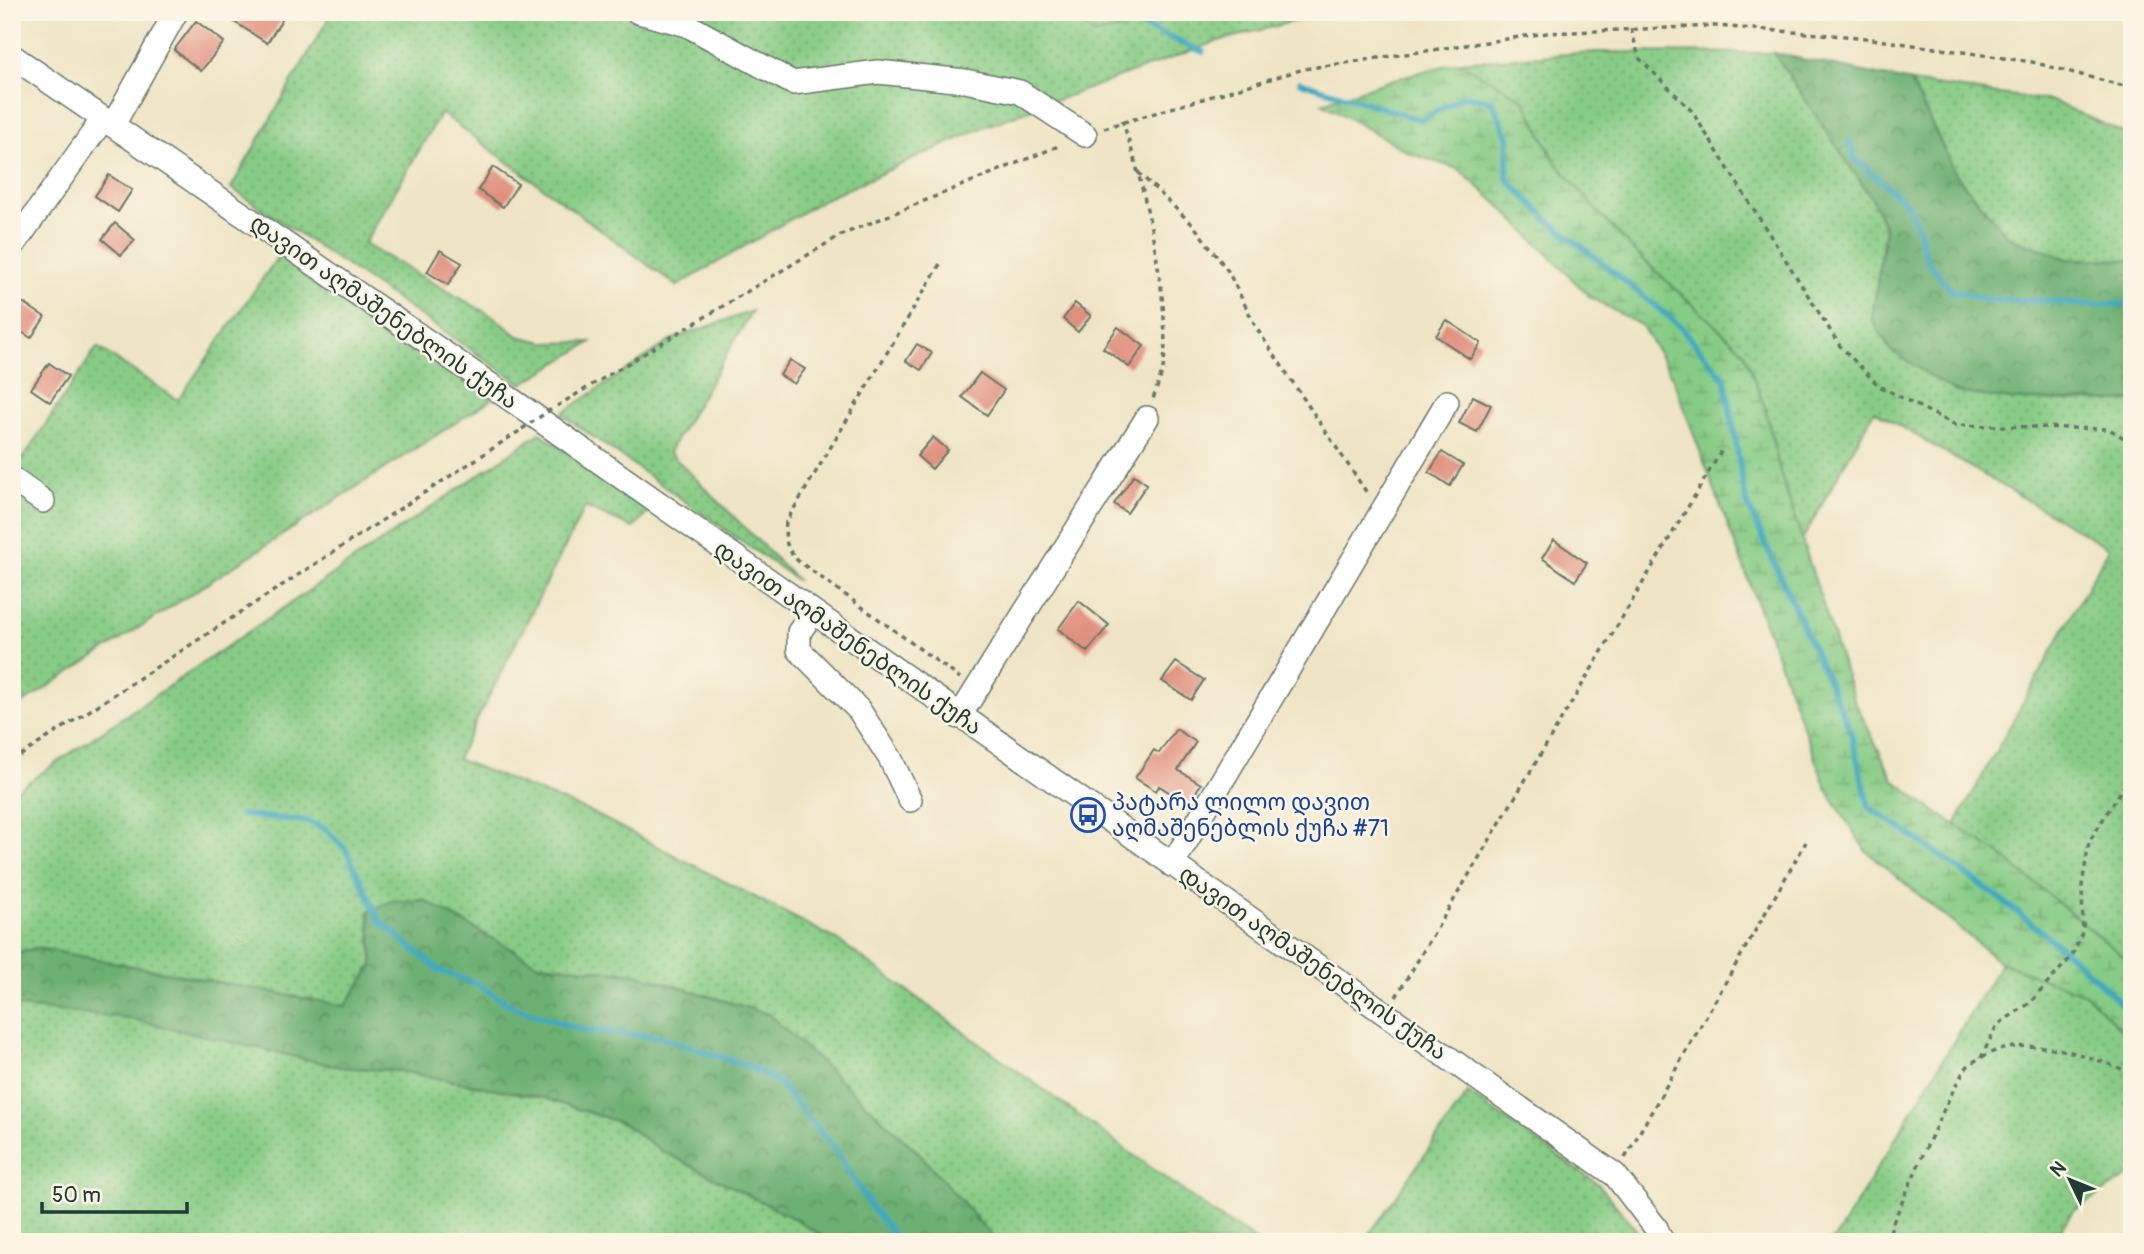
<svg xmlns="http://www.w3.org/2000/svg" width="2144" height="1254" font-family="Pangolin,'Noto Sans Georgian',sans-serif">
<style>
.grass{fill:url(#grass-dots);stroke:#53845d;stroke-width:2}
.forest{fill:url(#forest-crowns);stroke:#467654;stroke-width:2}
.wetland{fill:url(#wetland-marsh);stroke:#53845d;stroke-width:2}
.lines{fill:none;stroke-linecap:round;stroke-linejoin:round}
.stream{stroke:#3fa9bf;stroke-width:6}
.building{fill:#e1907f}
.minor-casing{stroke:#687867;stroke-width:26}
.path{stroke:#687867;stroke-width:3.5;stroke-dasharray:5 5;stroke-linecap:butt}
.minor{stroke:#fff;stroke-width:23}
.path-bridge{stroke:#687867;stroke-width:3.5;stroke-dasharray:5 5;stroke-linecap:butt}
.labels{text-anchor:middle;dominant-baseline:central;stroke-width:5;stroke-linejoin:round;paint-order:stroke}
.street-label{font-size:23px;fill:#1f3d34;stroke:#fcf5e5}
.transit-label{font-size:23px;fill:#164399;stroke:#fcf5e5;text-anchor:start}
</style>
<defs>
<pattern id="grass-dots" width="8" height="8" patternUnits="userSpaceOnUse" patternTransform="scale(1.75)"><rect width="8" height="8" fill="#87cc86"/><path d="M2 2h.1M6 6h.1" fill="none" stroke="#6ea76e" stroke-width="1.8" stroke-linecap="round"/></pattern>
<pattern id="forest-crowns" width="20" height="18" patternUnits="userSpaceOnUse" patternTransform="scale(1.75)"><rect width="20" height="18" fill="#6db073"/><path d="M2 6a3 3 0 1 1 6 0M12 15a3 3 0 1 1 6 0" fill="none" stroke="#59905f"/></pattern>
<pattern id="wetland-marsh" width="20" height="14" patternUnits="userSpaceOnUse" patternTransform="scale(1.75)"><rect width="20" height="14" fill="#87cc86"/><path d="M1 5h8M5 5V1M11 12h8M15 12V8" fill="none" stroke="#6ea76e"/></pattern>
</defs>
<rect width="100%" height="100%" fill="#fcf5e5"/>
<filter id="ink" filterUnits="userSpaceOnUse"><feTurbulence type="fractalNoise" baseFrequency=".0143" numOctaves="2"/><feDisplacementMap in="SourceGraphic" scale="14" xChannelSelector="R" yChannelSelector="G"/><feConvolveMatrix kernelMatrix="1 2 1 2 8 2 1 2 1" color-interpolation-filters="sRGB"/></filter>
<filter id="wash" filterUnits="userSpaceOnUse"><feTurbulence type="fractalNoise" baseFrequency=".00686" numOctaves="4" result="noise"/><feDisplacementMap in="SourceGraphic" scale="28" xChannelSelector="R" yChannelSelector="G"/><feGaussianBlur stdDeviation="1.57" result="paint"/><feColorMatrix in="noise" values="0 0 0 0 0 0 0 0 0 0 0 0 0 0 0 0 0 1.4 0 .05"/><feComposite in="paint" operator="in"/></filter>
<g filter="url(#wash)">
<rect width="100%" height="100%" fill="#efe5c6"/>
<path class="grass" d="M332,12h738l23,22 31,-6 -9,-16h230l-31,4 -96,25 -232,85 -161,73 -148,87 -236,-173 -77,131 130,73 24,19 30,7 43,-1 -69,42 -291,-196z
M1595,52l179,1 100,149 11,27 -13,90 139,81 121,1v563l-133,-110 -44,-29 154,-277 -235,-137 -72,129 -22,-68 -15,-64 -21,-56 -110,-101 -38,-41 -41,-49 -31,-61 -65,-38z
M1911,82l141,19 80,36v123l-65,-1 -60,-23 -50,-60z
M279,255l213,144 -480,311v-235l85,-128 81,53z
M752,311l-83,141 129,129 -237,-167 112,-75z
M540,433l111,77 -18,18 -48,-21 -128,252 136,54 243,126 383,278 40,25h-262l-78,-89 -151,-139 -132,-40 -98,-10 -114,-64 -55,11 4,54 -28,41 -308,-58 -25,6v-161z
M2001,963l85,31 46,46v134l-59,37 -21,31h-224l8,-5z
M12,1006l115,12 213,49 60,4 143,27 79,25 38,27 135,69 37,23h-820z
M1468,1093l130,91 48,58h-282z"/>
<path class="forest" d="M1774,53l137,29 46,94 50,60 60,23 65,1v141l-121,-1 -55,-8 -66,-42 -18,-31 13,-90 -11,-27z
M424,900l114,64 98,10 132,40 151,139 78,89h-165l-37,-23 -135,-69 -38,-27 -78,-25 -144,-27 -60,-4 -213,-49 -115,-12v-52l25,-6 308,58 28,-41 -4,-54 23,-10z"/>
<path class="wetland" d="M1070,12h45l10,16 -32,6z
M1459,62l65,38 31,61 41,49 38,41 110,101 21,56 15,64 74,228 39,79 37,29 69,46 130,107 3,3v76l-46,-46 -85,-31 -136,-113 -38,-60 -155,-414 -30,-50 -52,-29 -91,-92 -41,-36 -46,-15 -90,-51 72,-24z"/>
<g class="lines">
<path class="stream" d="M1110,12l93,40
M1300,82l121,38 43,-24 28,5 16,36 -1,42 40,40 131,105 47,55 21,122 104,228 19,78c90,60 189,129 263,208
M1849,141l6,18 51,44 12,24 9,34 25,30 40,9h44l52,5 44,-1
M241,815l66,6 18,8 21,21 34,71 60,50 37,13 36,23 69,23 79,7 87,29 30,16 57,67 36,58 28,35"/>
</g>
<g id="blocks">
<path class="building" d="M219,12h68l-20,31z
M196,21l28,21 -23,29 -27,-21z
M493,167l25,17 -15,23 -25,-17z
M109,175l23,15 -14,22 -23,-16z
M115,223l20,17 -14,15 -19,-16z
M440,250l22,13 -14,22 -21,-13z
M22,302l23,15 -14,21 -19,-12v-9z
M1075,303l16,13 -13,16 -15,-13z
M1446,320l35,23 -11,16 -34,-23z
M1118,327l26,19 -15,21 -26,-19z
M917,344l15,9 -11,17 -15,-9z
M790,360l15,9 -11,15 -14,-9z
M49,363l19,13 -18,26 -19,-13z
M980,373l24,17 -17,25 -25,-18z
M1473,396l18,9 -14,27 -18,-9z
M933,437l15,13 -16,19 -15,-13z
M1442,452l21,13 -13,21 -21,-14z
M1134,475l13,9 -20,29 -13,-9z
M1554,540l33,23 -12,18 -33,-23z
M1079,601l30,24 -22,27 -29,-23z
M1176,662l28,18 -13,20 -29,-19z
M1176,729l20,13 -18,28 23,14 -13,20 -29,-18 -3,5 -21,-13 19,-28 5,3z"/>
</g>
</g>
<g filter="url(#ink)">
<use href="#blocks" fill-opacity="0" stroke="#687867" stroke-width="2"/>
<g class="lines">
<g class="minor-casing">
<path id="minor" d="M638,12l49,13 106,58 85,-11 87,9 55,11 65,43
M12,56l467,321 1136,798 41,53 6,14
M113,125l63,-113
M12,247l91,-128
M12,479l31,22
M813,613l-14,19v18l60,60 31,48 20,42
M959,717l188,-299
M1172,865l275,-463"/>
</g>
<path class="path" d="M1631,29l8,29 52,52 149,236 39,40 76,39 154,4 23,14
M1122,120c22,62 48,178 42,243 -2,12 -7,24 -11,36
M1104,128l200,-59 243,-36 168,-7 143,11 174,25 100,26
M1138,172l56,54 34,45 29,58 112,167
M940,264l-154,258c-2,17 0,26 11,38l163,118
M557,406l284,-171 220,-90
M12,761l509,-331
M1396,997l326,-547
M1981,1058l16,-33 33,-22 42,-47 11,-26 -1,-45 7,-43 43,-69
M1625,1158l181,-316
M1890,1242l1,-15c11,-24 65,-151 77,-161 48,-38 113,-13 164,7"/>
<use href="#minor" class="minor"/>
<path class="path-bridge" d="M522,429l31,-21"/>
</g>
</g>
<defs>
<g id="bus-ring" transform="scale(1.75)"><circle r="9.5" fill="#fcf5e5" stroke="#1a4fb4" stroke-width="1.5"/><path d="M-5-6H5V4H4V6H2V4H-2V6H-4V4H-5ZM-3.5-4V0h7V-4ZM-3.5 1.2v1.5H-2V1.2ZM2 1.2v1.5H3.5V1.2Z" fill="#1a4fb4"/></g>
</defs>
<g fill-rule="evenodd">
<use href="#bus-ring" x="1088" y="815"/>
</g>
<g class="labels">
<g class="street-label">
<text transform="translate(384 312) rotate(35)">დავით აღმაშენებლის ქუჩა</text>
<text transform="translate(848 638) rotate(35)">დავით აღმაშენებლის ქუჩა</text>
<text transform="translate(1313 963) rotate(35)">დავით აღმაშენებლის ქუჩა</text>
</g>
<g class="transit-label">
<text x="1112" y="802">პატარა ლილო დავით<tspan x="1112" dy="26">აღმაშენებლის ქუჩა #71</tspan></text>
</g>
</g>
<rect width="2144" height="1254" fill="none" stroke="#fcf5e5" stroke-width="42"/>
<g transform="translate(2070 1180) rotate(313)" stroke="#fcf5e5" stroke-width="5" paint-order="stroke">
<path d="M0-5L12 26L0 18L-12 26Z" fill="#1f3d34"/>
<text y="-10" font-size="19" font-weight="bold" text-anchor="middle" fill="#1f3d34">N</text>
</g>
<path d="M42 1202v10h145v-10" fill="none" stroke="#1f3d34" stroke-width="3.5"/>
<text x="52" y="1202" font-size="21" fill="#1f3d34" stroke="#fcf5e5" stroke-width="5" paint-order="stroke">50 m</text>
</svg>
